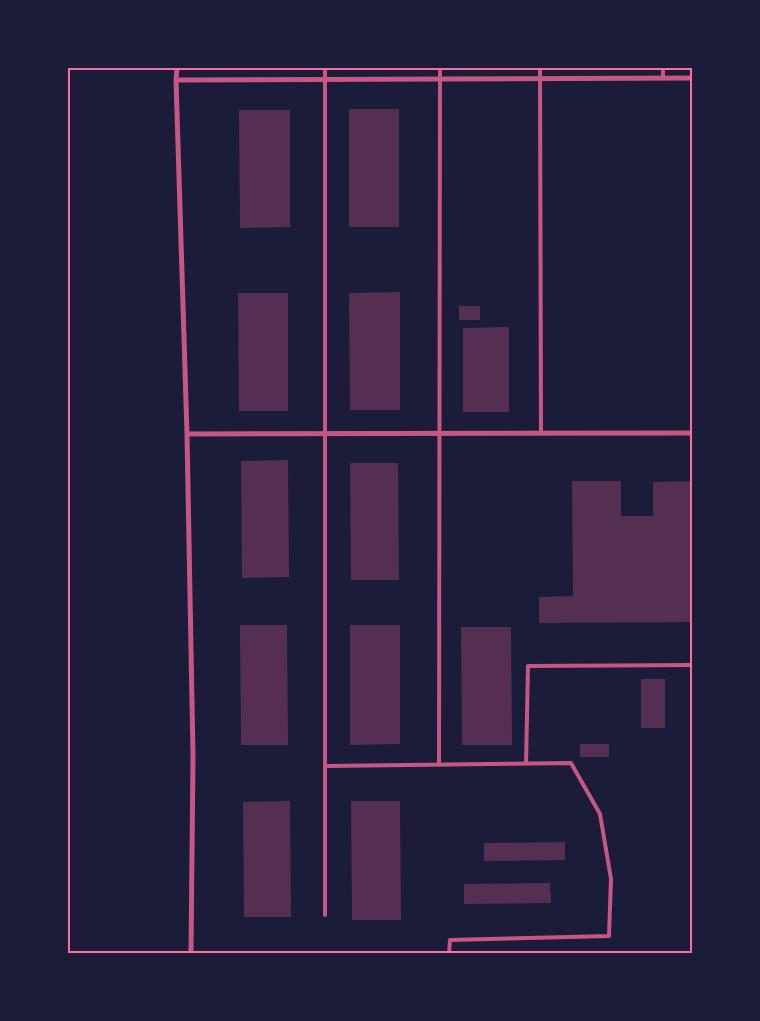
<svg xmlns="http://www.w3.org/2000/svg" width="760" height="1021" font-family="Lato,sans-serif">
<style>
.building{fill:#542f53}
.lines{fill:none;stroke-linecap:round;stroke-linejoin:round}
.service{stroke:#c65784;stroke-width:4}
.minor{stroke:#c65784;stroke-width:5}
.neatline{fill:none;stroke:#ff6b9d;stroke-width:2}
</style>
<rect width="100%" height="100%" fill="#1b1b3a"/>
<path class="building" d="M349,109h50v118h-50z
M239,110h51v117l-50,1z
M400,292v118h-50l-1,-117z
M238,293h50v118h-49z
M459,306h21v14h-21z
M509,327v85h-46v-84z
M288,460l1,117 -47,1 -1,-117z
M350,463h48l1,117h-48z
M572,481h49v35h32v-34l39,-1v141l-153,1v-26l34,-1z
M240,625h47l1,120h-47z
M350,625h50v119l-50,1z
M461,627h50l1,118h-50z
M641,679h24v49h-24z
M580,744h29v13h-29z
M290,801l1,116h-47l-1,-115z
M351,801h49l1,119h-49z
M565,842v18l-81,1v-18z
M550,883l1,20 -87,1v-20z"/>
<g class="lines">
<path class="service" d="M540,68l1,365
M663,78v-10
M526,764l2,-98 164,-1
M439,765l1,-697
M326,766l245,-3 29,51 11,65 -2,57 -159,4 -1,14
M325,915v-847"/>
<path class="minor" d="M177,68l-1,12 11,354 6,322 -2,198
M176,80l516,-2
M187,434l505,-1"/>
</g>
<rect width="760" height="1021" fill="none" stroke="#1b1b3a" stroke-width="138"/>
<rect x="69" y="69" width="622" height="883" class="neatline"/>
</svg>
